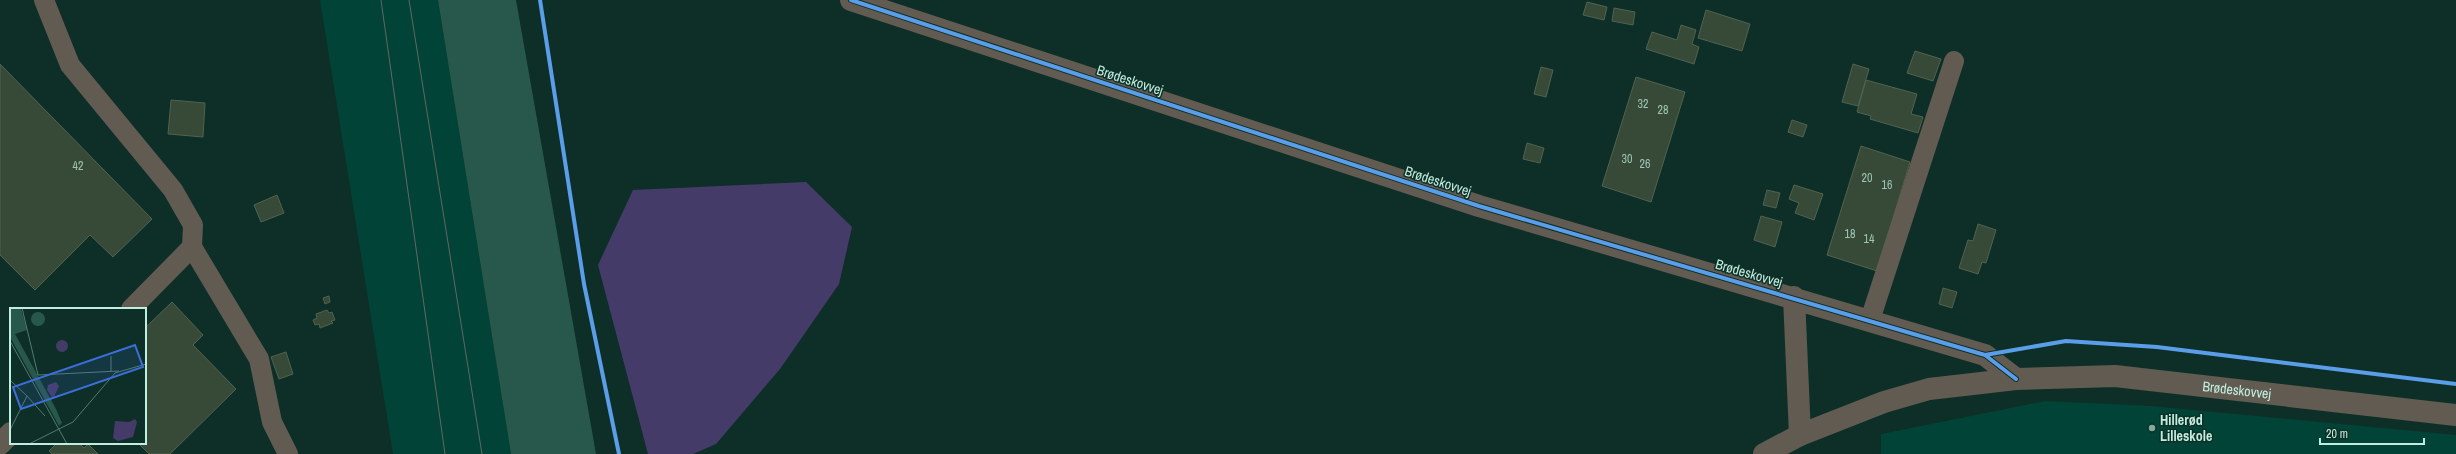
<svg xmlns="http://www.w3.org/2000/svg" width="2456" height="454" font-family="'Archivo Narrow',sans-serif">
<style>
.built{fill:#024337}
.green{fill:#28584b}
.water{fill:#453b69}
.building{fill:#374a37;stroke:#516250}
.lines{fill:none;stroke-linecap:round;stroke-linejoin:round}
.service{stroke:#625b52;stroke-width:20}
.minor{stroke:#625b52;stroke-width:22}
.tertiary{stroke:#625b52;stroke-width:22}
.tram{stroke:#636760;stroke-width:1}
.cycleway-casing{stroke:#0f2f27;stroke-width:6}
.cycleway{stroke:#5a9eea;stroke-width:4}
.poi-dot{fill:#81aa9f;stroke:#0f2f27;stroke-width:1.5}
.labels{text-anchor:middle;dominant-baseline:central;stroke-width:3;stroke-linejoin:round;paint-order:stroke}
.number-label{font-size:12px;fill:#9dc4b5}
.street-label{font-size:14px;fill:#bfeddf;stroke:#0f2f27}
.poi-label{font-size:14px;font-weight:bold;fill:#bfeddf;stroke:#0f2f27;text-anchor:start}
.inset-road{fill:none;stroke:#547b71;stroke-width:1}
.view{fill:#3d6ed9;fill-opacity:0.15;stroke:#3d6ed9;stroke-width:2}
.inset-edge{fill:none;stroke:#bfeddf;stroke-width:2}
</style>
<rect width="100%" height="100%" fill="#0d2f28"/>
<path class="built" d="M320,0h118l73,454h-118z
M2045,401l106,5 305,29v19h-575v-20z"/>
<path class="green" d="M438,0h78l80,454h-85z"/>
<path class="water" d="M806,182l46,45 -13,57 -59,85 -64,75 -23,10h-45l-50,-189 35,-75z"/>
<path class="building" d="M1587,2l20,5 -3,13 -21,-5z
M1614,8l21,4 -2,13 -21,-4z
M1706,10l44,14 -8,27 -44,-13z
M1681,25l15,5 -4,14 7,3 -5,17 -48,-15 6,-17 25,8z
M1915,51l26,8 -8,22 -26,-8z
M0,64l152,155 -39,38 -23,-22 -55,55 -35,-35z
M1853,64l16,5 -11,37 -16,-4z
M1541,67l12,3 -7,27 -12,-3z
M1636,77l49,15 -34,110 -49,-16z
M1866,80l51,14 -6,20 12,3 -5,16 -48,-14 1,-3 -14,-4z
M171,100l34,3 -2,34 -35,-3z
M1792,120l15,5 -4,12 -15,-5z
M1527,143l17,5 -4,15 -17,-4z
M1861,146l49,16 -33,109 -50,-16z
M1794,185l29,9 -9,26 -19,-7 4,-10 -10,-4z
M1767,190l13,3 -4,15 -13,-3z
M277,195l7,18 -23,9 -7,-17z
M1761,216l21,6 -7,25 -21,-7z
M1978,224l18,6 -10,33 -4,-1 -4,12 -19,-6 9,-28 5,1z
M1943,288l14,4 -5,16 -13,-4z
M329,296l1,6 -5,2 -2,-6z
M172,302l31,33 -10,10 43,44 -66,65h-21l-11,-11h7v-115z
M327,310l2,3 3,-1 3,8 -4,1 2,2 -13,5 -1,-4 -4,1 -2,-5 4,-2 -1,-4z
M286,352l7,22 -14,5 -8,-22z
M57,443h22l5,5 4,-4 10,10h-46l-3,-3z"/>
<g class="lines">
<path class="service" d="M44,0l26,65 103,125 20,35 -1,22 -61,62
M192,247l67,112 13,63 16,32
M1870,320l84,-259"/>
<path class="minor" d="M851,0l628,206 506,149 31,24
M1794,297l6,138
M0,444l11,-11"/>
<path class="tertiary" id="s1" d="M1764,454l36,-19 84,-33 45,-13 87,-10 99,-3 341,39"/>
<path class="tram" d="M381,0l64,454
M409,0l73,454"/>
<g class="cycleway-casing">
<path id="cycleway" d="M540,0l44,284 35,170
M851,0l628,206 506,149 31,24
M1985,355l81,-14 91,6 299,37"/>
</g>
<use href="#cycleway" class="cycleway"/>
</g>
<circle class="poi-dot" cx="2152" cy="428" r="4"/>
<g class="labels">
<g class="number-label">
<text x="1643" y="104">32</text>
<text x="1663" y="110">28</text>
<text x="1627" y="159">30</text>
<text x="1645" y="164">26</text>
<text x="78" y="166">42</text>
<text x="1867" y="178">20</text>
<text x="1887" y="185">16</text>
<text x="1850" y="234">18</text>
<text x="1869" y="239">14</text>
</g>
<g class="street-label">
<text transform="translate(1130 80) rotate(18)">Brødeskovvej</text>
<text transform="translate(1438 181) rotate(18)">Brødeskovvej</text>
<text transform="translate(1749 273) rotate(16)">Brødeskovvej</text>
<text stroke="none"><textPath href="#s1" startOffset="487">Brødeskovvej</textPath></text>
</g>
<g class="poi-label">
<text x="2160" y="420">Hillerød<tspan x="2160" dy="16">Lilleskole</tspan></text>
</g>
</g>
<g transform="translate(10 308)">
<rect width="136" height="136" fill="#0d2f28"/>
<path d="M0,0l11,1 6,21 -12,4 41,75 6,14 -3,3 -49,-89zM21 11a7 7 0 1 1 14 0a7 7 0 1 1-14 0Z" fill="#28584b"/>
<path d="M46 38a6 6 0 1 1 12 0a6 6 0 1 1-12 0ZM46,74l3,4 -6,13 -6,-9 1,-5zM125,111l2,3 -4,15 -15,4 -5,-3 2,-17 14,1z" fill="#453b69"/>
<path class="inset-road" d="M12,0l16,67 81,-4M0,33l57,103M101,48v15M17,88l18,20M0,122l17,-34 -16,-15M19,136l44,-22 42,-49 31,-9"/>
<path class="view" d="M125,37l8,22 -122,42 -8,-22z"/>
<rect width="136" height="136" class="inset-edge"/>
</g>
<path d="M2320 438v6h104v-6" fill="none" stroke="#bfeddf" stroke-width="2"/>
<text x="2326" y="438" font-size="12" fill="#bfeddf" stroke="#0f2f27" stroke-width="3" paint-order="stroke">20 m</text>
</svg>
